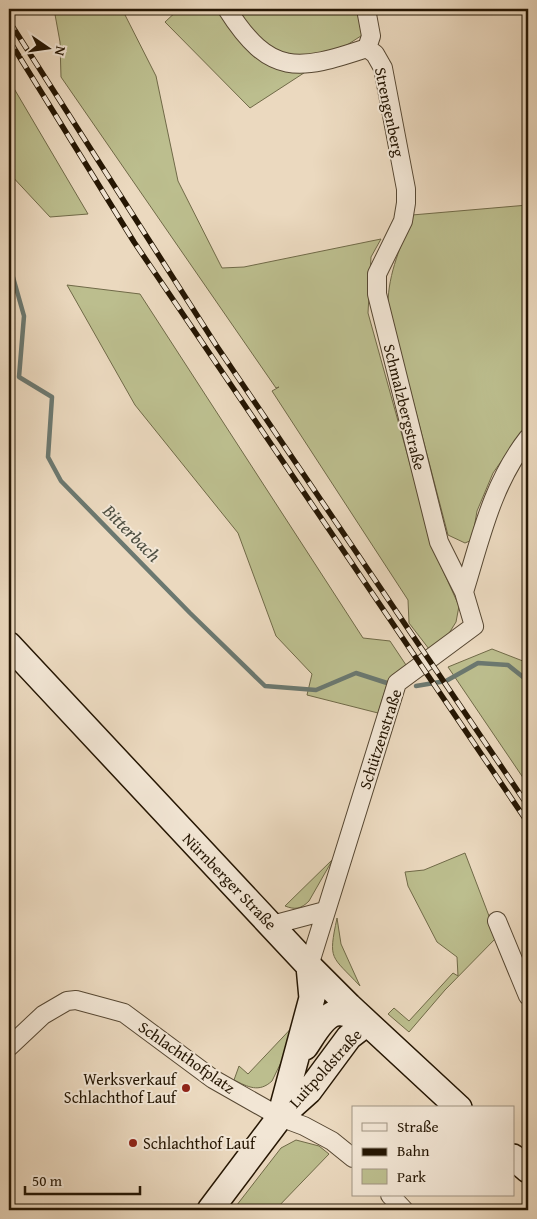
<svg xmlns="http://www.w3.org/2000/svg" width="537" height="1219" font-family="'Gentium Book Plus',serif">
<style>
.green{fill:#bcbe8e;stroke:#706a48}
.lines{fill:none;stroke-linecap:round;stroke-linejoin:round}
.stream{stroke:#6b7870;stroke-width:4.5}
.street-casing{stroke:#564732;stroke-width:20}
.secondary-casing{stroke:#251603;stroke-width:28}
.street{stroke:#f2e6d5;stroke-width:18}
.secondary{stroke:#f2e6d5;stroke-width:25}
.rail-casing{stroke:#251603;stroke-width:5.5}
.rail{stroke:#f2e6d5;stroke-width:4;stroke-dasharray:11;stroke-linecap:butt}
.poi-dot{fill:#8f2418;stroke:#f2e6d5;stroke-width:2}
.labels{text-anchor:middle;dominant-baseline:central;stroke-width:4;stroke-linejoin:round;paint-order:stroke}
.street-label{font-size:16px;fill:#251603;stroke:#f2e6d5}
.poi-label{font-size:16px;fill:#251603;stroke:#f2e6d5;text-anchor:end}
.water-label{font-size:18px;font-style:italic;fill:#4e4f42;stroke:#f2e6d5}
</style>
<rect width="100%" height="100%" fill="#ebd9bf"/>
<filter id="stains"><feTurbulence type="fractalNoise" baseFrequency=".004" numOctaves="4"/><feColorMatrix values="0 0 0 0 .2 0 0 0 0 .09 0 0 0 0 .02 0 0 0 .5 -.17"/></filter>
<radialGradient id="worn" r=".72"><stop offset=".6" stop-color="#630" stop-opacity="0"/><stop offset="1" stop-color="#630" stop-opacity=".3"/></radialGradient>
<path class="green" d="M54,9h68l34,67 22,105 44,87 22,-1 137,-28 -10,18 -3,56 57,205 15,46 19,42 -3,16 -10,16 -17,11 -20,-26 -1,-23 -136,-209 7,-4 -3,1 -215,-311 -1,-35z
M179,9h180l8,23 -117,76 -85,-86z
M9,80l79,134 -38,3 -41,-44z
M528,205v218l-35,50 -16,38 -5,29 -7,3 -17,-8 -60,-230c0,-33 14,-60 24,-90z
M67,285l73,9 223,344 27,3 16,24 -17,13 -11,35 -71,-18 5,-21 -36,-38 -38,-103 -103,-128z
M492,649l36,14v122l-80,-118z
M465,853l32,84 -52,53 -36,42 -21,-18 6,-6 15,13 44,-48 5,3 -1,-19 -20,-15 -29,-56 -3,-14 19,-2z
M333,859l-24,42c-8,8 -14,9 -24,5z
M337,918l4,26 19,42c-29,-31 -32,-25 -23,-68z
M304,1003l-3,18 -29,60c-13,12 -24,6 -38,-1l5,-14 9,8 52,-55 -6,-6z
M296,1140l23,6 10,8 -54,56h-42l48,-62z"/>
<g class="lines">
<path class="stream" d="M9,263l15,53 -5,61 33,20 -4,60 13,24 129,132 75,73 51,4 40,-17 31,10
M416,686l30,-5 32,-18 30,2 20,16"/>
<g class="street-casing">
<path id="street" d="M227,9c43,68 71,62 140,39
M464,592c17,-55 28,-108 64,-154
M497,921l31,75
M272,925l53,-14
M309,966l88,-283 77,-57 -10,-34 -25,-50 -62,-248v-20l26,-53 3,-18v-14l-23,-121 -8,-14 -8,-6 4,-12 -5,-27
M9,1047l34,-32 24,-14 9,-1 48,13 89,66 67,38 24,9 28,15 21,17
M390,1195l14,15"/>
</g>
<g class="secondary-casing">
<path id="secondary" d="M9,645l300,321 40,40 110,102
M305,1047c8,-11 20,-37 37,-34 7,1 16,6 22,9
M280,1117l32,-119 -3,-32
M513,1157l15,13
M210,1210l70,-93 29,-26 40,-54 18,-14"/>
</g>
<use href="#street" class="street"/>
<use href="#secondary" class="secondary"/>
<g class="rail-casing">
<path id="rail" d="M9,21l207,324 312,461
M9,40l125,202 394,581"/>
</g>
<use href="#rail" class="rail"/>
</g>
<g class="poi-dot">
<circle cx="186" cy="1088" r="5"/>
<circle cx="133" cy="1143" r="5"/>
</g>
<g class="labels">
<g class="street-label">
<text transform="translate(390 112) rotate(78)">Strengenberg</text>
<text transform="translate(405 407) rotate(76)">Schmalzbergstraße</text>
<text transform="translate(380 739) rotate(-72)">Schützenstraße</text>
<text transform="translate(230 881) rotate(46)">Nürnberger Straße</text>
<text transform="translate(187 1057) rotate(35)">Schlachthofplatz</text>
<text transform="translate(325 1068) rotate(-48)">Luitpoldstraße</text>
</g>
<g class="poi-label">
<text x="176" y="1079">Werksverkauf<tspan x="176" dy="18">Schlachthof Lauf</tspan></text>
<text x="143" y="1143" text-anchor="start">Schlachthof Lauf</text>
</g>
<g class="water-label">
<text transform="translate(132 533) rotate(45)">Bitterbach</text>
</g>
</g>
<rect width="537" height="1219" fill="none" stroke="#ebd9bf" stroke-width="30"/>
<rect x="10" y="10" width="517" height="1199" fill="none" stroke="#251603" stroke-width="2.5"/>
<rect x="15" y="15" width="507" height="1189" fill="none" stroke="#251603"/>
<rect x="352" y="1106" width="162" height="90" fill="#f2e6d5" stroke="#a09381"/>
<rect x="362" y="1123" width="25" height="8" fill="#f2e6d5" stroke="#a09381"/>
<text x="397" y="1132" font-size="15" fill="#251603">Straße</text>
<rect x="362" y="1148" width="25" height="8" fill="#251603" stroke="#a09381"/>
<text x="397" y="1156" font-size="15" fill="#251603">Bahn</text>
<rect x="362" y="1169" width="25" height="15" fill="#bcbe8e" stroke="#a09381"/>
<text x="397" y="1182" font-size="15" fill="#251603">Park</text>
<g transform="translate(48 48) rotate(103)" stroke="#f2e6d5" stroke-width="4" paint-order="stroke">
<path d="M0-4L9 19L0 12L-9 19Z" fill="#251603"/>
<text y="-8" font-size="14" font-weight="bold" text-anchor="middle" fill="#251603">N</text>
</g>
<path d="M25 1186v8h115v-8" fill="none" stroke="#251603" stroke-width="2.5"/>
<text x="32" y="1186" font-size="15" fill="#251603" stroke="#f2e6d5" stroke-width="4" paint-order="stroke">50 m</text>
<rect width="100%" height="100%" filter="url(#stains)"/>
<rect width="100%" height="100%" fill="url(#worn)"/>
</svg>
